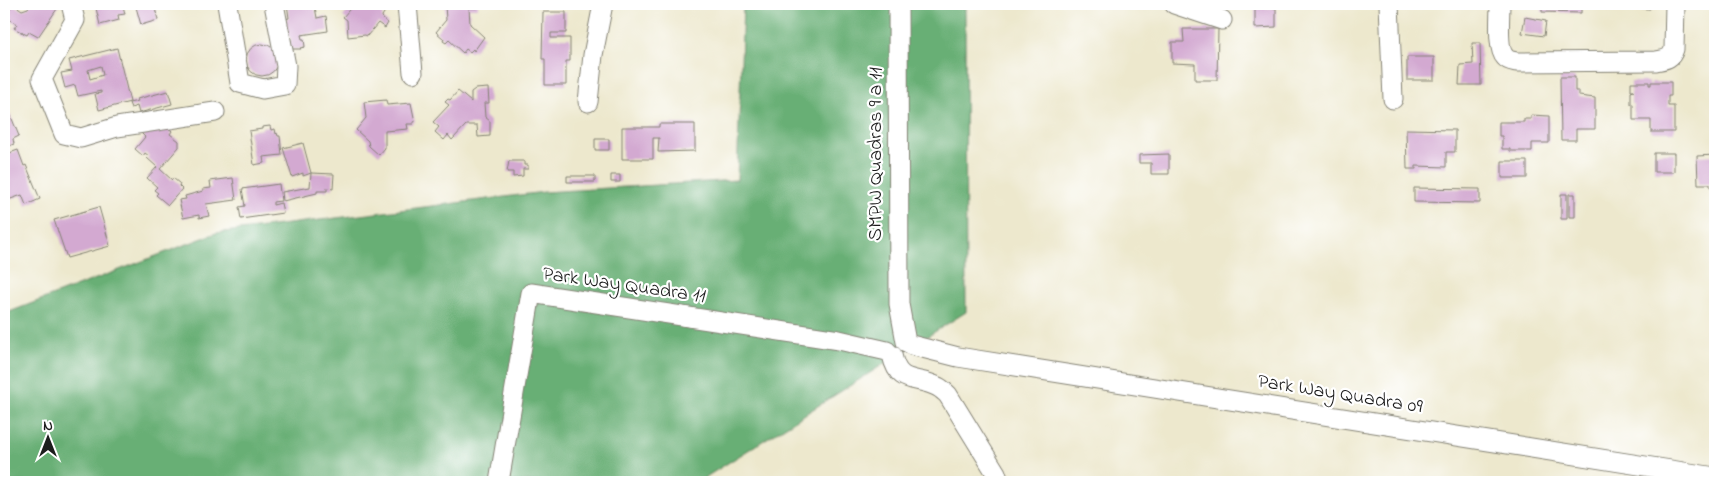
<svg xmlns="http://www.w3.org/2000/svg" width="1719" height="486" font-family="'Indie Flower',sans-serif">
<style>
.forest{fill:#67af75;stroke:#426648}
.building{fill:#d3a9d1;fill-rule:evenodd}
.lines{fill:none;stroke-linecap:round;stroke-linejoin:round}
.minor-casing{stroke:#848274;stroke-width:21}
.minor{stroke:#fff;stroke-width:19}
.labels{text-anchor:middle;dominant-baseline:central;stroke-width:4.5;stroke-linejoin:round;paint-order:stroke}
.street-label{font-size:20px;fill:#1c1c1c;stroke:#fff}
</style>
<rect width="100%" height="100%" fill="#fff"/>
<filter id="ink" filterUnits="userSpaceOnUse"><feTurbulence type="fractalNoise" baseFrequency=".02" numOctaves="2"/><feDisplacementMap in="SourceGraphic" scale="10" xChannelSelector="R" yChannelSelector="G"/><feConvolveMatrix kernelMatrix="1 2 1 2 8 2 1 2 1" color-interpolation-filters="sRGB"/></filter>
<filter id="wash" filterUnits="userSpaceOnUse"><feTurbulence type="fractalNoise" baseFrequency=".0096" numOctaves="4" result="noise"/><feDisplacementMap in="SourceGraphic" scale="20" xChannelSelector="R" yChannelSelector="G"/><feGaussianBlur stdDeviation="1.12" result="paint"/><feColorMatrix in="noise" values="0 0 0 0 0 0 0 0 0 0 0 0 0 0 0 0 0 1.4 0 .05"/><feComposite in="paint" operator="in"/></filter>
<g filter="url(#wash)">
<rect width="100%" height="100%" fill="#ede8cd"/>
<path class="forest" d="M743,4h222l1,308 -268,170h-694v-168l212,-81 328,-41 193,-12z"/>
<g id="blocks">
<path class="building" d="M13,4l9,6 6,-2 3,-4h27l1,2 -21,31 -9,-5 -2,3 -6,-3 -7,-4 3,-4 -12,-7z
M95,4h33l-5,2 2,8 -7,1 1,5 -19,5z
M148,4h6l4,16 -17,5 -5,-18z
M287,4h30l-3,3h1l2,11 9,-2 2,15 -27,4 1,4h2l1,8 -5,1 1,1h-11l-2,-7 3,-1 -1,-4h-2l-3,-18 4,-1z
M354,4h36l-8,12 1,3 5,4 -3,5 -7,-5 -11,13 -2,-1 -17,2 -1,-17 -4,-3z
M462,4h16v4h-9l1,16 14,13 -10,14 -1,-2 -3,3 -4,-3 -3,4 -14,-13 -3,3 -3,-2 1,-2 -8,-7 10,-12 -1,-15z
M1542,4h39v9l-39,-1z
M1632,4h18v5l-18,-1z
M1255,8h21v19l-21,1z
M543,12h23v21h-15v5h19v23h-4v24h-21v-26h-3z
M1525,17l21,4 -2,15 -22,-3z
M1183,29h35l-1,51h-22v-16l-23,-1v-21h12z
M1472,43h8l1,42h-22l1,-20 13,-1z
M246 60a16 16 0 1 1 32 0a16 16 0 1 1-32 0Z
M117,48l13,54 -31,8 -4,-16 6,-1v-2l-23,5 -3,-11 -10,3 -4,-15 11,-2 -3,-11zM101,66l2,9 -13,4 -2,-9z
M1407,57h27v23h-27z
M1560,77h15v14h4v5l16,2v31h-19v11h-15z
M1631,82h18v3h2v-3h20v14h-3v10h6v26h-23v-12h-18v-16h-2v-12l3,-1h-3z
M488,88l1,15h-5l1,14 5,4v15l-12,1 -1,-12h-11l-14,15 -4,-5 -4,5 -9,-8 4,-5 -6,-5 16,-17 -4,-3 3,-3 2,1 8,-9 13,11v-10l4,-3z
M168,91l4,13 -33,9 -2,-7 -6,2 -2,-5 9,-2 -1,-2z
M386,100l1,5 24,-2 4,19h-2v2h-6l1,5 -23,2v17l-6,7 -10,-9 -1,-5 -12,-11 10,-12 -2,-16z
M10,114l9,22 -6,3 1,5 -10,4v-32z
M1531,115l18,1v27h-17v8h-22v-2h-8v-13h-3v-14h25v-3h7z
M160,120l12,11 -2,3 9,7v6l-19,22 12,11 1,-2 7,6 -1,2 3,3 -14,16 -12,-10 2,-2 -4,-3 3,-3 -10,-9 10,-11 -10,-9 2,-2 -4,-3 -2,3 -8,-7 10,-12 -4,-4 9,-11z
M659,124h36v27l-37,1 1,-14h-6v21h-31v-32h37z
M270,126l1,4 4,-1 1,5 1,-1 1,3h2l2,19 -19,2 1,6 -10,2 -5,-34 13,-2v-2z
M1406,129l49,1v22h-9v15l-30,-1v3h-9z
M595,139h14v11h-14z
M303,143l8,30 23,1 -1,15 -6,-1v3h-10v2l-34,8 -1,-9 28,-5 1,-14 -8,3v-3l-11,4 -9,-29z
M18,150l6,16 2,-1 14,34 -14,6 -4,-10 -17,6 -1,-2v-44z
M1654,153h20v19h-20z
M1169,154v20h-18v-11h-12v-8z
M1715,155v32h-5v-3h-12l-1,-28z
M509,161h15v4h4v4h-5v7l-10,1v-5h-6z
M1502,161h25v17h-25z
M611,175h9v7h-9z
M567,176h28v6h-28z
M233,178l3,22 -30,4 3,12 -10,2v-3l-16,3 -4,-18 7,-1 -1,-3 18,-5v-2l8,-1 -1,-7z
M279,184l2,17 -8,1v3l8,-2 2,10 -42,6 -2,-12 6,-1 -3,-17z
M1414,188l66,1v14l-66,-1z
M1561,194h6v25h-6z
M1569,194h6v23h-6z
M99,207l11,39 -43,12 -13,-38z"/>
</g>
</g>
<g filter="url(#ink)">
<use href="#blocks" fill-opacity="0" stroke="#848274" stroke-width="1"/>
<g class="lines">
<g class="minor-casing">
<path id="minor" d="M71,4l4,16 -33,59 22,55 17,4 36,-11 98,-15
M227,4l13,79 23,6 22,-4 1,-19 -12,-62
M407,4l6,69
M898,4l1,300 7,38
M1174,4l48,16
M1389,4l4,95
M1500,4c0,12 -3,45 5,53 3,4 7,4 12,5l139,-1c10,-2 15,-2 18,-12l1,-45
M588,102l5,-47 10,-51
M911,345l47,12 757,120
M892,355c7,32 24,20 46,32 4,2 7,5 10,8l48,78 3,9
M499,482l32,-189 308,47 48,11"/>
</g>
<use href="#minor" class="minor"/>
</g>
</g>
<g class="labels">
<g class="street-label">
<text transform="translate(876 154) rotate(-90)">SMPW Quadras 9 a 11</text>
<text transform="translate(624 286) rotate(8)">Park Way Quadra 11</text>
<text transform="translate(1340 395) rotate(9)">Park Way Quadra 09</text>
</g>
</g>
<rect width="1719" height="486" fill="none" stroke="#fff" stroke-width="20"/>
<g transform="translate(48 438)" stroke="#ffffff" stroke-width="4" paint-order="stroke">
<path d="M0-4L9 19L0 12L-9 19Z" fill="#1c1c1c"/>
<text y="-8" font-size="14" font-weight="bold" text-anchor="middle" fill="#1c1c1c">N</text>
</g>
</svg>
